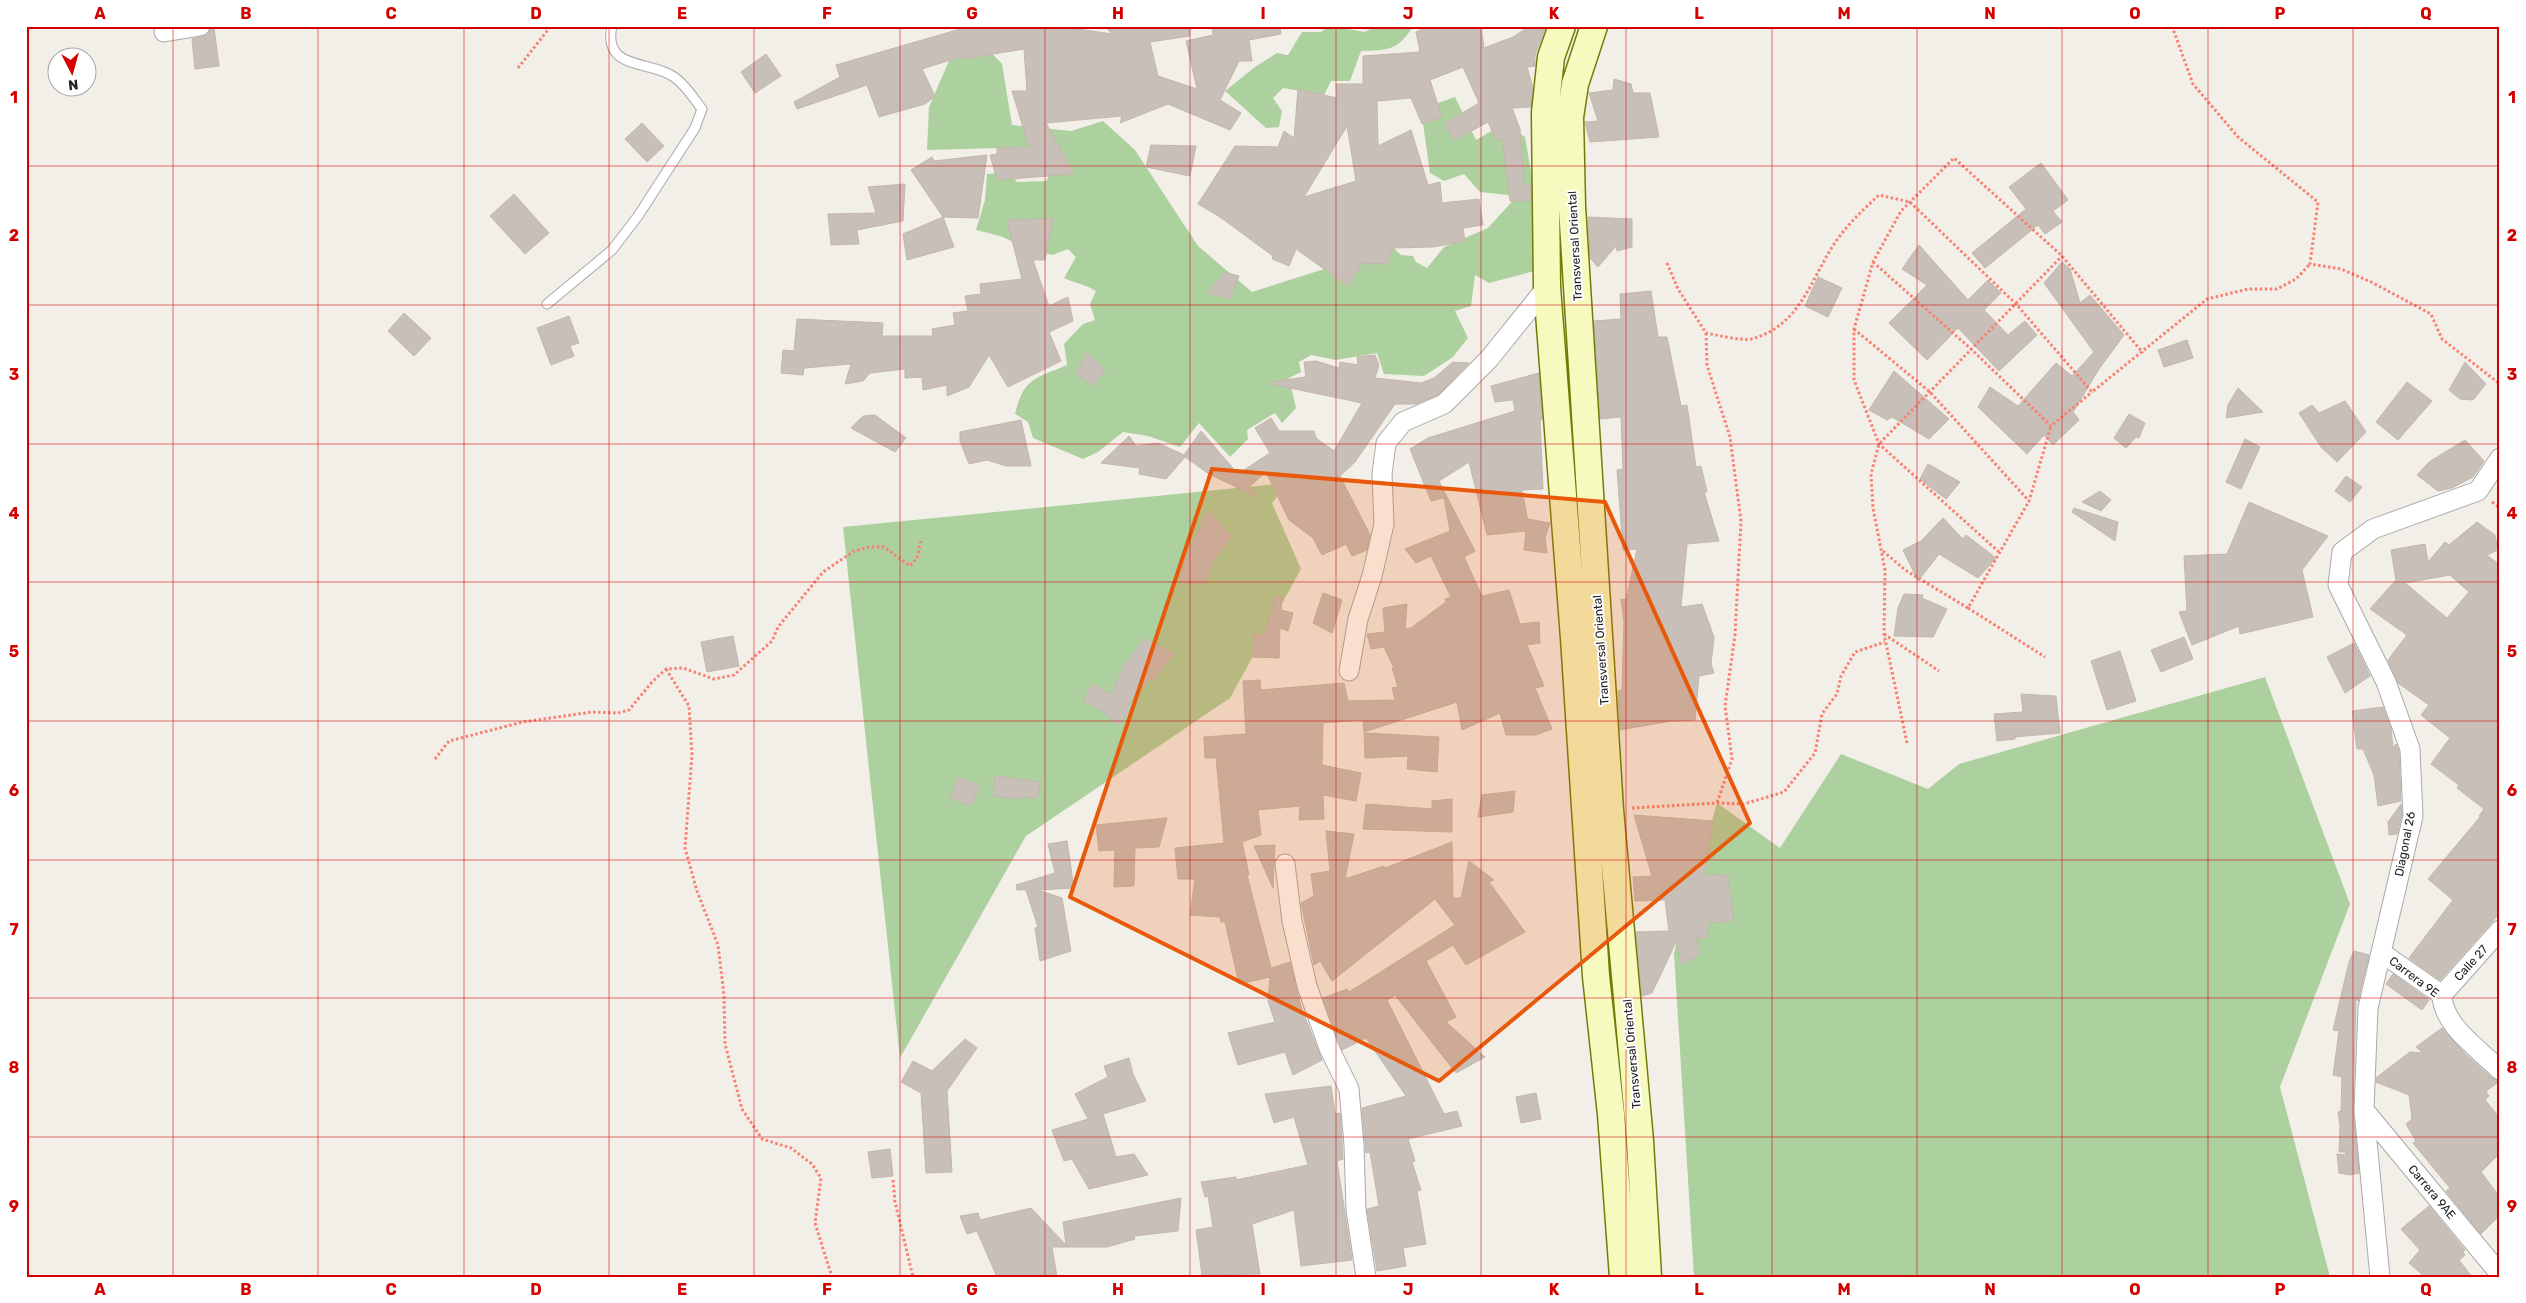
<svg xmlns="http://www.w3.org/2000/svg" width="2526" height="1303" font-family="Rubik,sans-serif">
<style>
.forest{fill:#add19e}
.building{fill:#c7bfb8;stroke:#c4b6ab;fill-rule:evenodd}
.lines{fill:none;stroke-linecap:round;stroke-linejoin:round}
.lane-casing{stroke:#a9a9a9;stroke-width:11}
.street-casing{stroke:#a9a9a9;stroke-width:21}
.secondary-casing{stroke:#707d05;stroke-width:29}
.path{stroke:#fa8072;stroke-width:3;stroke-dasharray:2.5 2.5;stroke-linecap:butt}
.lane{stroke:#fff;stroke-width:9}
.street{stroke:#fff;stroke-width:19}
.secondary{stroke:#f7fabf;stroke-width:26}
.marked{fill:#e8590c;fill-opacity:0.2;stroke:#e8590c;stroke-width:4;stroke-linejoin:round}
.grid{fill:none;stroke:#d40000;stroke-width:1;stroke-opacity:0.55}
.labels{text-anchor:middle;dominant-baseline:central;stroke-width:4;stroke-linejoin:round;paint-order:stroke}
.street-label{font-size:12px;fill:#222;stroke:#fff}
.neatline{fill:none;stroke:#d40000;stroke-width:2}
.grid-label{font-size:16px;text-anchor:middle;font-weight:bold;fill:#d40000}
</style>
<rect width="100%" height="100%" fill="#f2efe9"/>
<path class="forest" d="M1329,26l36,6 10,-6h38c-15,25 -25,24 -52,25l-11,30h-19l-7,14 -41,-7 -10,10 9,13 -3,16 -13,1 -41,-37 30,-24 22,-14 11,2 14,-23h19z
M979,40l23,24 10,61 59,6 32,-10 32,29 63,96 54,46 141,-45 8,8 12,1 3,6 11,6 17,-21 44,-19 29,-32 -37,-4 -16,-18 -20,7 -14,-8 -9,-64 34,-12 21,43 29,-17 20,14 8,47 37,33 -6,46 -75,20 -14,-8 -4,31 -16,5 13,27 -15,19 -29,19 -40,-2 -7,-21 -41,7 -25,-5 -12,7 2,10 -12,6 7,30 -14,15 -7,-10 -28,17 1,9 -18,18 -31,-34 -19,24 -32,-11 -25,-4 -25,20 -15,7 -50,-21 -5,-16 -13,-8c9,-37 20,-35 52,-49l-3,-21 19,-20 12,-4 -5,-16 6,-13c-11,-7 -22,-8 -32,-13l12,-21 -8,-8 -16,6 -22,-6 -30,-13 -24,-6 9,-30 2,-26 23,-2 7,10 29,-1 9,-15 -24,-19 -104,3 2,-43 26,-60z
M1288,483l-16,20 29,66 -71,129 -204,138 -126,222 -57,-531z
M2265,677l85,227 -70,183 50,190h-636l-20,-324 43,-150 63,45 61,-94 87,35 31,-25z"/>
<path class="building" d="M959,26h98l55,8 -7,-8h85v10l-40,6 8,34 39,13 -11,-48 27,-6 -1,-9h68l1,8 -32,6 3,21h-13l-19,39 21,13 -11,17 -62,-26 -48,19 2,-7 -76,7 28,51 -77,6 -7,-25 7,-1v-6l32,-1 -17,-56h15l-3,-42 -61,10v-3l-41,13 13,27 -10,8 -46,13 -12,-32 -70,24 -3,-7 46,-25 -4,-12 124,-36z
M1428,26h53l3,22 29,-11 17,-11h16l-11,29v11l-8,1 6,21 -2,19 -19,1 8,21 4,56 7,-1v17h-21l-8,-62 -6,1 -8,-18 -33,18 -11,-16 35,-21 -16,-36 -33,13 12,37 -20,7 -11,-26 -34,3 1,45 33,-16 17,55 12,-3 2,21 37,-4 4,26 -20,3 2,13 -32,6 -40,1 -5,16 -26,-1 -14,23 -52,-37 -7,17 -17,-7 1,-3 -53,-39 -22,-13 37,-58 43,1 6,-16 10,7 4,-49 39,9 -1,-14h27v-28l57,-4 -4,-20zM1347,126l9,55 -52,16z
M211,28h3l5,38 -24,3 -3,-30 15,-4z
M766,54l15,22 -26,17 -14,-21z
M1614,79l17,5 2,9h17l9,44 -69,5 -5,-20 13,-1 -9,-28 24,-3z
M642,123l22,23 -17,16 -22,-23z
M1151,145l45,1 -6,30 -44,-9z
M987,155l-9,63 -35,-1 11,30 -47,13 -4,-26 40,-17 -32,-47 21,-13 2,4z
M2041,163l27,37 -15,11 9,11 -17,12 -7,-9 -53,43 -13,-15 54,-44 -17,-22z
M905,184l-2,37 -46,9 2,14 -28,1 -3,-31 48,-1 -8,-26z
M514,194l35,39 -24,21 -35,-38z
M1588,217l44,2v28l-15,4 -1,-5 -18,21 -8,-9z
M1020,218v2l33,-2 -8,42h-12l16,46 19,-9 5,24 -24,11 12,29 -53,26 -19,-32 -20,32 -22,9v-11l-24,5 -1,-13 -17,1v-9l-35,4 -7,8 -18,3 6,-20 -47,4 -1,7 -22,-2 2,-23 11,1 3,-32 86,4 -1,13h51l-1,-7 23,-4 -2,-12 15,-2 -3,-15 16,-2 -1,-10 42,-5 -15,-58z
M1919,245l49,55 20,-20 13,13 -17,17 24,25 17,-14 12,14 -38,36 -41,-43 -31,32 -38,-37 38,-38 -25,-16z
M2062,262l8,7 10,34 10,-8 34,40 -25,34 -26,43 6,8 -26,25 -9,-10 -17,19 -49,-47 12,-20 28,19 38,-43 16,13 22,-24 -50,-69z
M1225,272l14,4 -9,23 -23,-6z
M1818,277l24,11 -14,29 -23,-11z
M1651,291l7,46h9l14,69 6,-1 9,62 5,-1 6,26h-3l15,49 -32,3 -6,63 21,-3 12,33 -3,27 3,9 -15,3 -4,44 -24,1 -51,9 -2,-39 4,-1 2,-68 -3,-23 5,1 11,-51 -14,1 -6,-80 6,-1 -2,-52 -21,2 -6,-98 27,-2 -1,-25z
M404,313l27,25 -17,18 -26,-25z
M569,316l10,27 -9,3 4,10 -23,9 -14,-37z
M2187,340l6,18 -29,9 -6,-17z
M1087,352l18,18 -12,16 -17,-12z
M1375,355l4,10 -4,13 46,5 13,-5 19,-16 16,1 -31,32 -22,9h-21l-40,58 -15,14 30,59 -3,15 -15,6 -6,-12 -24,11 -9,-17 -24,-18 -23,-48 -17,15 8,10 -48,-23 -24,-17 -19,22 -27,-5 1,-6 -39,-5 28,-27 7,10 22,-3 26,12 17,-24 37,43 32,-21 -15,-25 16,-10 8,13h35l2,7 18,13 28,-48 -91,-19v-2l35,-5 -2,-15 12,-1 23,7 1,-6 18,3 -1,-8z
M2465,362l21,22 -13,16 -13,-1 -11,-9z
M1894,371l55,48 -20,20 -37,-22 -5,3 -18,-10z
M1539,373l3,46 -2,1 3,69 -21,1 6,32v-3l22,4 -5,15 2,15 -23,-3 2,-19 -39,4 -18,-73 -30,19 8,16 -16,4 -21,-52 18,-11 87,-27 -2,-11 -18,2 -4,-16z
M2407,382l25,19 -34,39 -22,-18z
M2238,388l25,24 -37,6 2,-13z
M2345,401l21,31 -29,30 -16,-15 -22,-34 13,-8 7,8z
M2129,414l16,9 -6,15 -3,-1 -10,11 -12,-10z
M875,415l31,23 -11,14 -44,-24 12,-12z
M1021,420l10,46h-25l-19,-6 -18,4 -9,-23v-9z
M2245,439l15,8 -19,42 -15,-7z
M2465,440l19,21 -11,16 -21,11 -14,3 -21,-16 12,-13z
M1928,464l32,18 -14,17 -26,-20z
M2346,476l16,11 -12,15 -15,-11z
M2100,491l11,9 -10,11 -19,-9z
M1447,497l28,54 -11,6 18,39 27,-6 11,34 19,-2 1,21 -13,2 17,41 -9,2 17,41 -16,6h-30l-6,-22 -38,17 -5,-28 -93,30 -1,-12 -40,3 -1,42 39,8 -5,28 -33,-6 1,24 -25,1 1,-14 -42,4 3,25 -19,7 7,33h-2l24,93 19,-6 11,45 21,53 -29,15 -8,-23 -47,13 -10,-32 47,-11 -7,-21 2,-24 -31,7 -14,-62h-4l-1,-5 -30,-2 5,-36h-17l-3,-31 49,-5 -8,-85h-11l-1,-21 42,-3 -3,-53 17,-1 1,10 83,-7 4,18 47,-1 -3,-12 6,-1 -6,-19h2l-10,-21 -13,2 -4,-15 18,-2 -2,-24 24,-4 -2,25 6,-1 35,-26 -1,-3 6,-2 -20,-41 -15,7 -11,-14 45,-18 -6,-33z
M2249,502l79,34 -26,34 11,47 -73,17 -1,-8 -47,19 -13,-33 8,-1 -3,-55 43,-2z
M2074,508l44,14 -3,19 -43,-29z
M1208,511l23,25 -19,27 -8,21 -25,-2 7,-26z
M1943,518l20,21 3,-4 30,23 -18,20 -39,-24 -21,27 -15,-31 18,-9z
M2477,522l18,13 3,15 -11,5 13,10v348l-60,67 -31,-22 44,-58 -25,-21 52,-62 -1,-1 5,-7 -27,-21 2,-3 -28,-21 19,-26 -29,-23 8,-10 -31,-22 -10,-23 19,-25 -37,-26 26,-29 -5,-30 34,-6 3,18 17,-20 4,3zM2450,575l19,17 -22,26 -42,-35z
M1323,593l19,7 -10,33 -19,-10z
M1904,594l19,1 -1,3 25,11 -14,28 -39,-1 4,-28z
M1276,596l6,1 -1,13 12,3 -5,18 -8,-3 -1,30 -26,-1 1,-23 10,1z
M733,636l6,30 -32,6 -6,-30z
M2184,637l9,22 -32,13 -10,-22z
M1144,638l30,15 -20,27 -4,-2 -22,26 4,4 -13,17 -20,-16 -16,-8 9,-17 19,10 14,-30z
M2354,643l16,33 -25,17 -18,-36z
M2120,651l16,50 -29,9 -16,-49z
M2021,694l35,2 4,37 -45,4v2l-18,2 -3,-27 29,-2z
M2383,707l8,22 2,19 3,-4 3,7 2,50 -23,5 -4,-31 -11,-26h-6l-5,-38z
M1364,733l75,4 -2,35 -30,-3 1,-13 -43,2z
M995,776l46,6 -4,17 -18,-3v3l-26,-3z
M958,777l22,8 -8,21 -22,-8z
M1515,791l-2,21 -35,5 4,-22z
M1452,799v33l-89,-3 3,-25 66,5v-8z
M2401,804l1,11 -5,19 -8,1 -1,-13z
M1634,815l79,6 -8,53 23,2 6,44 -25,3 -3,15h-10l4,16 -18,11 -6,-23 -24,51 -10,3 -6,-64 33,-1 -4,-31 -30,1 -2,-24 19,-1z
M1167,818l-8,29 -24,1 -1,38 -20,1 1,-37 -16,1 -3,-26z
M1326,831l28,3 -9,45 39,-13 1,2 67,-26 1,56h8l8,-37 25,19 -5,2 36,50 -59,33 -13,-20 -27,16 30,56 -10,5 39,35 -29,16 -61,-78 -8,5 57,114 13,-3 5,15 -54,13 7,22 -3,1 9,28 -4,1 9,53 -23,4 3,18 -29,5 -10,-62 12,-3 -9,-54 -4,1 -4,-45 44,-12 -40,-58 -24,12 -19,-52 24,-9 2,3 106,-67 -20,-26 -103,82 -12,-20 -6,4 -13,-62 13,-7 -3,-22 19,-3z
M1067,841l7,47 -36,2 24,8 9,53 -31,10 -5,-33 3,-1 -12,-37h-9l-1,-5 39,-12 -7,-29z
M1275,845l-1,20 -1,23 -19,-42z
M2354,951l15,4 -11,46 -2,-2 -3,111 6,63 -9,2 -11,-2 -2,-19 9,1 -1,-3h-6l1,-26 -2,-14 3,-1 1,-34 -9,-2 6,-44 -6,-1 16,-68z
M2393,974l36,26 -7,10 -36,-26z
M2442,1028l23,26 27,24 8,3 -14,10 3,5 -4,4 15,18v35l-19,19 19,25v18l-19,19 -35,-43 4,-3 -37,-45 3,-2 -10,-17 6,-5 -3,-24 -33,-13 1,-5 33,-25 13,1 -7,-6z
M965,1039l12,9 -30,43 5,81 -26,1 -5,-80 -20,-11 12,-21 19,10z
M1129,1058l4,16 13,27 -43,13 13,43 18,-3 14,21 -59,14 -17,-30 -8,2 -12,-31 36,-11 -13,-25 33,-17 -4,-11z
M1331,1086l4,28 5,-1 3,46 -6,2 15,99 -51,6 -7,-56 -42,14 8,50 -58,1 -6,-45 17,-3 -5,-31 -3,1 -4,-15 35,-5v3l72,-15 -14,-48 -20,6 -9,-29z
M1536,1093l5,26 -20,4 -5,-26z
M890,1149l3,27 -21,2 -4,-26z
M1181,1198l-3,33 -44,5 1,3 -28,8h-55l5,30h-60l-20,-46 -10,3 -7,-18 18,-3 2,7 51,-12 35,37 -3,-23z
M2429,1206l36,44 -2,2 2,3 -6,5 13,17h-47l-16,-14 11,-13 -19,-21z"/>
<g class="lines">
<g class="lane-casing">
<path id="lane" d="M547,304l65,-54 26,-34 57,-88 7,-19c-8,-10 -17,-25 -28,-32 -23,-17 -72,-6 -62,-51"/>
</g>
<g class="street-casing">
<path id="street" d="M164,32l36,-6
M1349,671l9,-52 14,-43 12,-52 -2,-50 4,-31 17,-21 41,-18 45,-45 58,-72
M1285,864l7,57 15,65 22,62 20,41 5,56 2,65 10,67
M2382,953l60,42c1,31 37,54 58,75
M2442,995l58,-65
M2364,1110l136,164
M2380,1277l-16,-167 4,-102 45,-192 -3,-67 -24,-67 -48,-97 4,-33 31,-23 105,-38 22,-33"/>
</g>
<g class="secondary-casing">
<path id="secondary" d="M1562,26l-11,31 -6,56 2,174 27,351 22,338 15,138 12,163
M1594,26l-19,58 -5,33 2,90 38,603 30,331 8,136"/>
</g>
<path class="path" d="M2172,26l21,58 45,53 80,65 -8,62 31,5 32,14 58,31 11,25 58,45
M518,68l33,-42
M1873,262l98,87 80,77 41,-34
M1667,263l11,26 28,44c11,2 35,8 45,6 52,-13 61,-66 88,-102 12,-16 26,-29 40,-42l31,7 106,102 76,88 115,-93 41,-10h29l19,-10 14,-15
M1854,329l76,63 99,109 22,-75
M1706,333l1,32 23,72 11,84 -6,114 -10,71 7,53 -15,44
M2492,502l8,6
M1883,551l22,19 63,38 61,-107
M1999,552l-120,-108 -25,-64v-51l19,-67 28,-51 53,-53 108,98 81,97
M1968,608l77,49
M1884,634l55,37
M666,669l23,37 3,49 -7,93 12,43 21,54 6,50 1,49 17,65 20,30 29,9 21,16 9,14 -6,45 17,54
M1907,743l-23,-109 1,-64 -12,-62 -2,-34 8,-30 183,-188
M435,759l14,-18 74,-19 69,-10 26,1 11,-3 23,-28 14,-13 17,-1 31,11 20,-4 38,-34 6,-14 45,-55 31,-21 16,-4h14l26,19 7,-8 4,-18
M1632,808l85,-5 27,1 40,-12 31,-39 7,-39 15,-20 4,-18 14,-24 30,-10
M893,1180l2,22 18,75"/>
<use href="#lane" class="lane"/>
<use href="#street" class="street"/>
<use href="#secondary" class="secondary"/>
</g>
<path class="marked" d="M1212,469l393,33 145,321 -311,258 -369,-184z"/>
<path class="grid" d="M173,26v1251M318,26v1251M464,26v1251M609,26v1251M754,26v1251M900,26v1251M1045,26v1251M1190,26v1251M1336,26v1251M1481,26v1251M1626,26v1251M1772,26v1251M1917,26v1251M2062,26v1251M2208,26v1251M2353,26v1251M26,166h2474M26,305h2474M26,444h2474M26,582h2474M26,721h2474M26,860h2474M26,998h2474M26,1137h2474"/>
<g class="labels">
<g class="street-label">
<text transform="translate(1575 246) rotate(-93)">Transversal Oriental</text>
<text transform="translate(1601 650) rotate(-94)">Transversal Oriental</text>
<text transform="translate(2405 844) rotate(-79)">Diagonal 26</text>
<text transform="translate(2471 963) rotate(-48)">Calle 27</text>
<text transform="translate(2414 977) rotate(37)">Carrera 9E</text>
<text transform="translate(1632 1054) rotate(-95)">Transversal Oriental</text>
<text transform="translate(2432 1192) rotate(50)">Carrera 9AE</text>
</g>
</g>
<rect width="2526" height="1303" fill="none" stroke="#ffffff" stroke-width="55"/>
<g transform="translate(72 72) rotate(174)"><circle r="24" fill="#ffffff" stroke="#a7a7a7"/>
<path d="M0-4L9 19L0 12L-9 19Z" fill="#d40000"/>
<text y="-8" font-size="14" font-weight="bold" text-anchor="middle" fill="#222222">N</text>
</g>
<rect x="28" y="28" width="2470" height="1248" class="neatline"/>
<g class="grid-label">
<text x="100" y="19">A</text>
<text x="246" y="19">B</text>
<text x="391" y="19">C</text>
<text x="536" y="19">D</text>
<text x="682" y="19">E</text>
<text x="827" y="19">F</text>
<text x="972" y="19">G</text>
<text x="1118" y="19">H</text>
<text x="1263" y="19">I</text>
<text x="1408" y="19">J</text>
<text x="1554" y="19">K</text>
<text x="1699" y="19">L</text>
<text x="1844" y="19">M</text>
<text x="1990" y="19">N</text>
<text x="2135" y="19">O</text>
<text x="2280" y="19">P</text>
<text x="2426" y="19">Q</text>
<text x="14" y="103">1</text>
<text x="2512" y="103">1</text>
<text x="14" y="241">2</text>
<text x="2512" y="241">2</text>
<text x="14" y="380">3</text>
<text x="2512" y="380">3</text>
<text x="14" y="519">4</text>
<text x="2512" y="519">4</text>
<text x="14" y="657">5</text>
<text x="2512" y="657">5</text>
<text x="14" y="796">6</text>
<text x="2512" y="796">6</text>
<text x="14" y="935">7</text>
<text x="2512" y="935">7</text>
<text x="14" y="1073">8</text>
<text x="2512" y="1073">8</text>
<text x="14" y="1212">9</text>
<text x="2512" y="1212">9</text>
<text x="100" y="1295">A</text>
<text x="246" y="1295">B</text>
<text x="391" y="1295">C</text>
<text x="536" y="1295">D</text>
<text x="682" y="1295">E</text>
<text x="827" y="1295">F</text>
<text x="972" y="1295">G</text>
<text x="1118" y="1295">H</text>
<text x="1263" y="1295">I</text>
<text x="1408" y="1295">J</text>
<text x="1554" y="1295">K</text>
<text x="1699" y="1295">L</text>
<text x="1844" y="1295">M</text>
<text x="1990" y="1295">N</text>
<text x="2135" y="1295">O</text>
<text x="2280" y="1295">P</text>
<text x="2426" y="1295">Q</text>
</g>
</svg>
